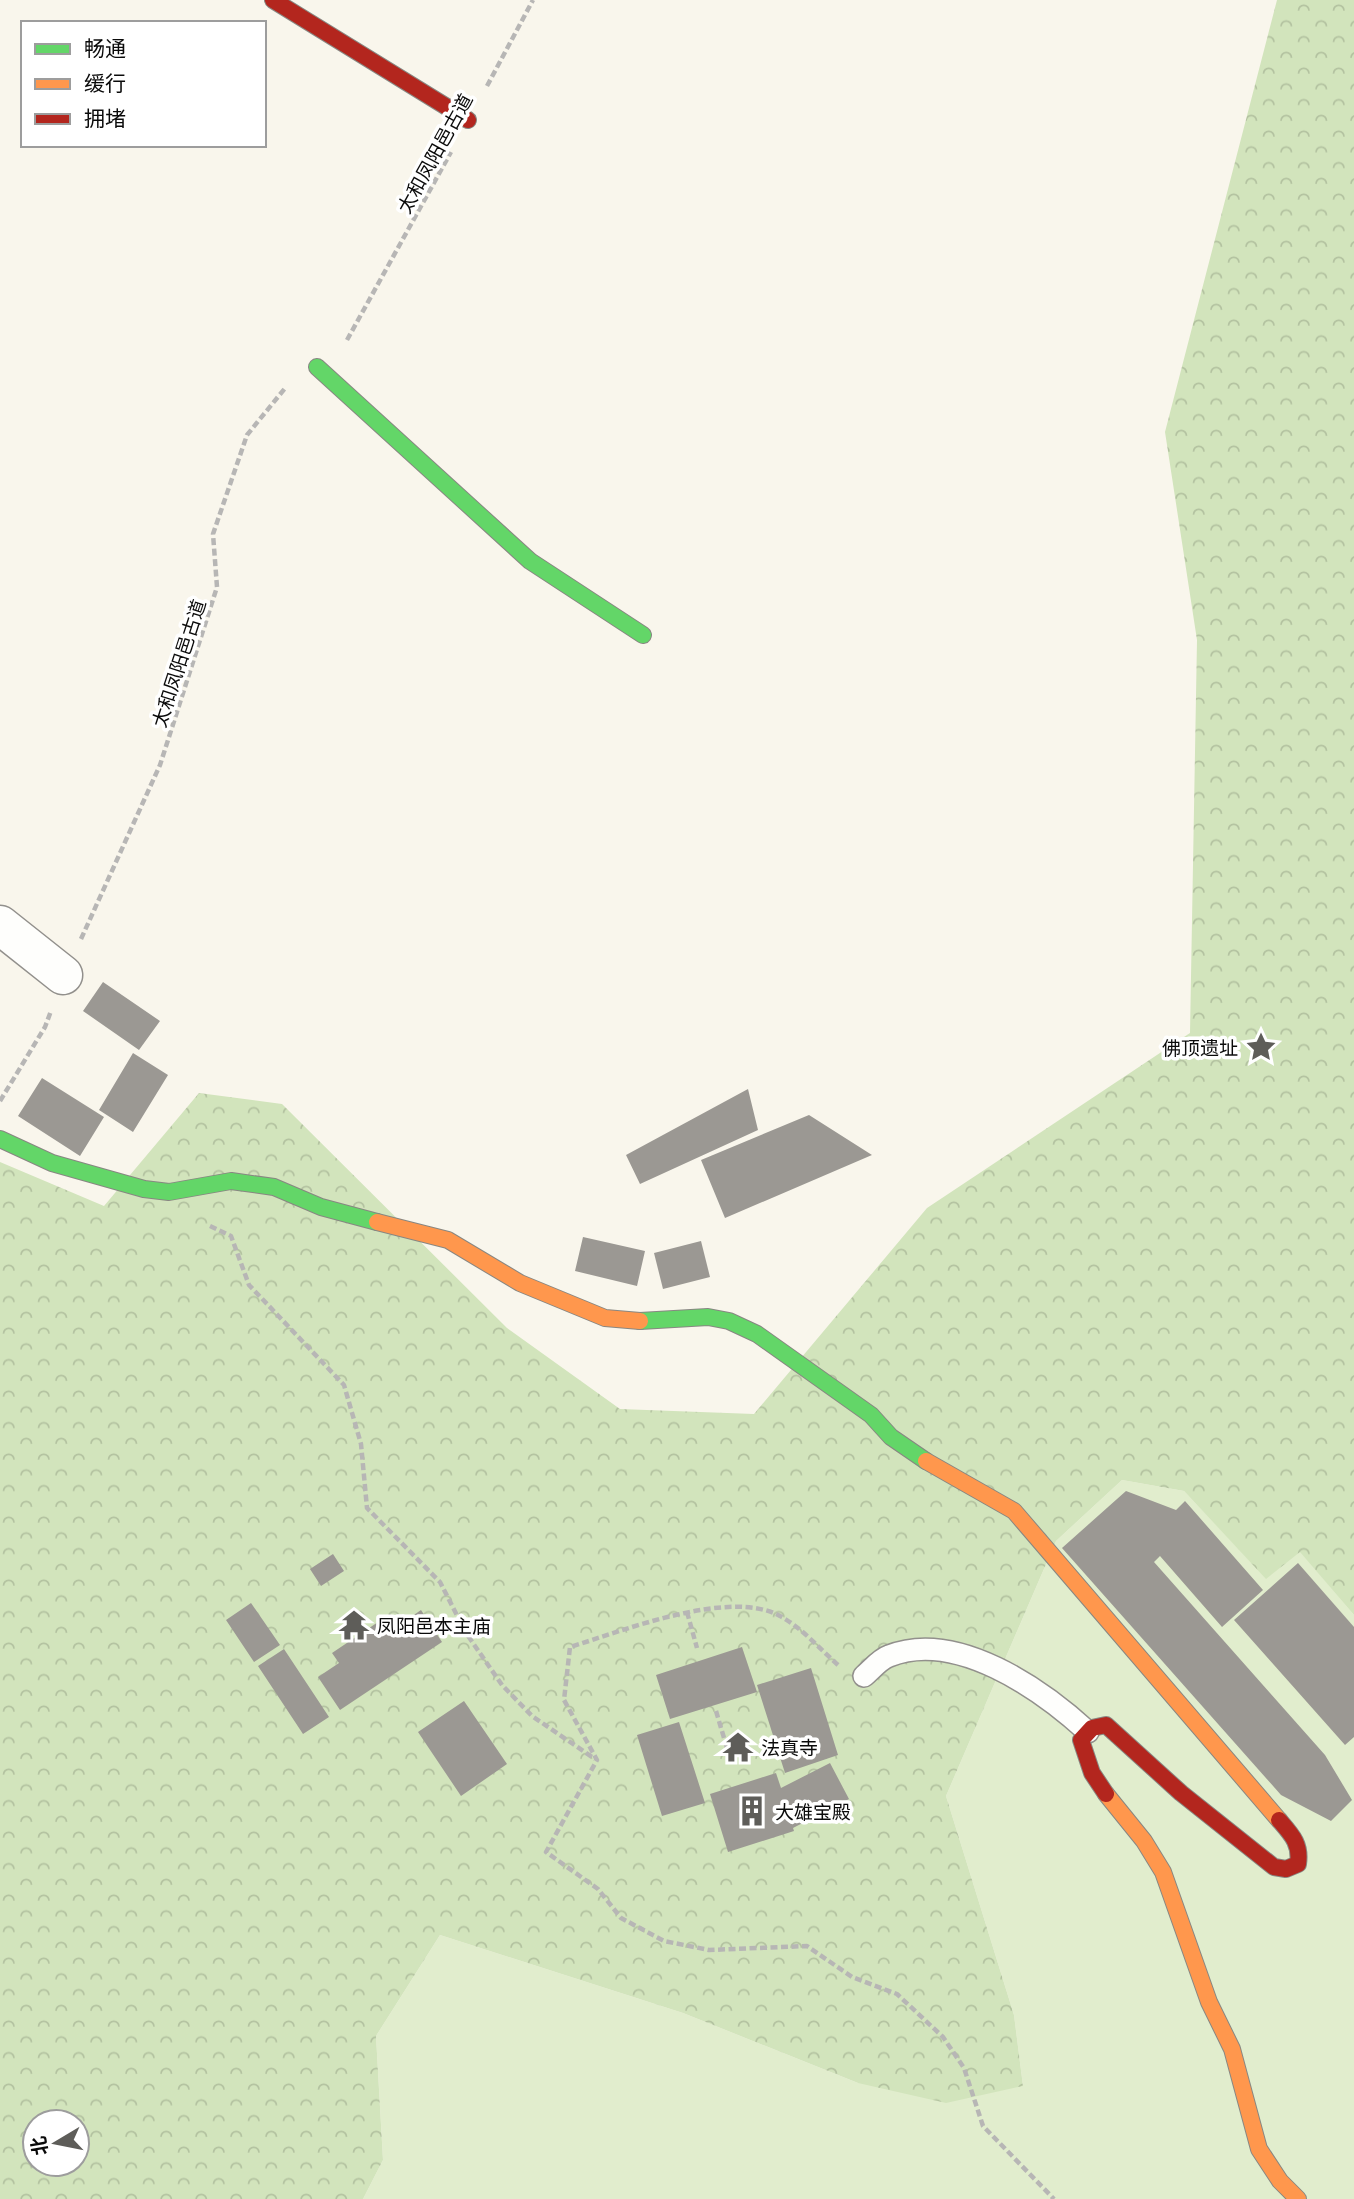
<svg xmlns="http://www.w3.org/2000/svg" width="1354" height="2199" font-family="Literata,'Noto Sans SC',serif">
<style>
.grass{fill:#e1edcd}
.forest{fill:url(#forest-crowns);fill-rule:evenodd}
.building{fill:#9b9893}
.lines{fill:none;stroke-linecap:round;stroke-linejoin:round}
.lane-casing{stroke:#92908c;stroke-width:24}
.street-casing{stroke:#92908c;stroke-width:41}
.fast-casing{stroke:#888782;stroke-width:18}
.slow-casing{stroke:#888782;stroke-width:18}
.jam-casing{stroke:#888782;stroke-width:18}
.path{stroke:#b7b6b5;stroke-width:4.5;stroke-dasharray:7 3.5;stroke-linecap:butt}
.lane{stroke:#fefefc;stroke-width:21}
.street{stroke:#fefefc;stroke-width:38}
.fast{stroke:#63d668;stroke-width:16}
.slow{stroke:#ff974d;stroke-width:16}
.jam{stroke:#b3261e;stroke-width:16}
.labels{text-anchor:middle;dominant-baseline:central;stroke-width:7;stroke-linejoin:round;paint-order:stroke}
.street-label{font-size:19px;fill:#0a0a0a;stroke:#fff}
.poi-label{font-size:19px;fill:#0a0a0a;stroke:#fff;text-anchor:start}
</style>
<defs>
<pattern id="forest-crowns" width="20" height="18" patternUnits="userSpaceOnUse" patternTransform="scale(1.75)"><rect width="20" height="18" fill="#d2e4bc"/><path d="M2 6a3 3 0 1 1 6 0M12 15a3 3 0 1 1 6 0" fill="none" stroke="#b3c2a0"/></pattern>
</defs>
<rect width="100%" height="100%" fill="#f9f6ec"/>
<path class="grass" d="M1122,1480l62,11 82,87 34,-27 54,64v584h-991l20,-39 -7,-124 64,-101 243,78 175,70 165,3 -9,-71 -68,-219 110,-255z"/>
<path class="forest" d="M1277,0h77v1615l-54,-63 -34,27 -82,-88 -62,-11 -66,61 -110,255 68,219 9,71 -77,17 -88,-20 -175,-70 -243,-78 -64,101 7,124 -20,39h-363v-1037l104,44 95,-113 83,11 225,224 113,81 134,5 173,-206 263,-175 7,-393 -32,-208zM35,2122h42v42h-42z"/>
<path class="building" d="M103,982l57,39 -21,29 -56,-39z
M133,1053l35,22 -35,57 -34,-22z
M42,1078l62,39 -24,39 -62,-40z
M748,1089l10,41 -118,54 -14,-29z
M809,1115l63,40 -147,63 -24,-58z
M583,1237l62,14 -8,35 -62,-15z
M701,1241l9,36 -47,12 -9,-36z
M1126,1491l50,19 9,-9 78,89 -41,37 -62,-71 -6,6 171,193 27,45 -21,21 -50,-26 -219,-247z
M333,1554l11,17 -23,15 -11,-17z
M1298,1563l56,64v110l-9,8 -111,-125z
M251,1603l29,42 -26,17 -28,-42z
M421,1610l21,32 -102,68 -22,-33 21,-14 -7,-10 58,-39 8,12z
M742,1647l15,45 -87,27 -14,-44z
M284,1649l45,68 -26,17 -45,-68z
M811,1668l27,87 -53,18 -28,-88z
M464,1701l43,63 -46,32 -43,-64z
M679,1722l26,81 -43,13 -25,-81z
M830,1763l19,36 -56,29 1,3 -66,21 -18,-58 66,-21 5,15z"/>
<g class="lines">
<g class="lane-casing">
<path id="lane" d="M864,1676c7,-6 16,-17 25,-20 67,-27 152,33 199,76"/>
</g>
<g class="street-casing">
<path id="street" d="M0,925l63,50"/>
</g>
<g class="fast-casing">
<path id="fast" d="M317,367l213,194 113,74
M0,1139l52,24 92,26 25,3 62,-11 43,6 47,20 56,15
M640,1321l68,-4 21,4 28,13 114,81 20,22 35,24"/>
</g>
<g class="slow-casing">
<path id="slow" d="M377,1222l71,18 72,43 85,35 35,3
M926,1461l88,50 265,309
M1106,1794l38,47 19,31 46,130 23,47 27,100 21,32 18,18"/>
</g>
<g class="jam-casing">
<path id="jam" d="M273,0l195,120
M1106,1794l-14,-21 -11,-33 11,-12 14,-3 75,68 93,74 12,2 12,-5c3,-20 -6,-29 -19,-44"/>
</g>
<path class="path" d="M487,86l46,-86
M347,340l104,-188
M81,939l79,-174 57,-178 -4,-53 34,-99 39,-48
M0,1101l45,-74 6,-16
M210,1226l21,10 18,49 95,100 17,59 6,64 73,74 26,51 36,52 30,31 63,43
M687,1612l10,36
M838,1665c-18,-16 -36,-37 -58,-49 -51,-28 -157,15 -210,31l-6,53 33,60 -51,92 52,37 23,29 43,23 45,9 98,-4 45,31 45,17 46,43 21,31 19,58 71,73
M716,1711l14,47"/>
<use href="#lane" class="lane"/>
<use href="#street" class="street"/>
<use href="#fast" class="fast"/>
<use href="#slow" class="slow"/>
<use href="#jam" class="jam"/>
</g>
<defs>
<g id="sight-bare" transform="scale(2.415)"><path d="M0-6L1.8-2.2L6-1.7L2.9 1.2L3.7 5.4L0 3.3L-3.7 5.4L-2.9 1.2L-6-1.7L-1.8-2.2Z" fill="#5e5d59" stroke="#fff" stroke-width="2.5" paint-order="stroke"/></g>
<g id="temple-bare" transform="scale(2.415)"><path d="M0-6L5-2H3V0L6.5 2.5H4V6H1.5V3h-3V6H-4V2.5H-6.5L-3 0V-2H-5Z" fill="#5e5d59" stroke="#fff" stroke-width="2.5" paint-order="stroke"/></g>
<g id="building-bare" transform="scale(2.415)"><path d="M-4-6H4V6H1V3H-1V6H-4ZM-2.5-4.3h1.7v1.8h-1.7ZM.8-4.3h1.7v1.8H.8ZM-2.5-1h1.7V.8h-1.7ZM.8-1h1.7V.8H.8Z" fill="#5e5d59" stroke="#fff" stroke-width="2.5" paint-order="stroke"/></g>
</defs>
<g fill-rule="evenodd">
<use href="#sight-bare" x="1261" y="1047"/>
<use href="#temple-bare" x="354" y="1625"/>
<use href="#temple-bare" x="738" y="1747"/>
<use href="#building-bare" x="752" y="1811"/>
</g>
<g class="labels">
<g class="street-label">
<text transform="translate(434 153) rotate(-61)">太和凤阳邑古道</text>
<text transform="translate(178 663) rotate(-72)">太和凤阳邑古道</text>
</g>
<g class="poi-label">
<text x="1238" y="1047" text-anchor="end">佛顶遗址</text>
<text x="377" y="1625">凤阳邑本主庙</text>
<text x="761" y="1747">法真寺</text>
<text x="775" y="1811">大雄宝殿</text>
</g>
</g>
<rect x="21" y="21" width="245" height="126" fill="#ffffff" stroke="#9d9d9d" stroke-width="2"/>
<rect x="35" y="44" width="35" height="10" fill="#63d668" stroke="#9d9d9d" stroke-width="2"/>
<text x="84" y="56" font-size="21" fill="#0a0a0a">畅通</text>
<rect x="35" y="79" width="35" height="10" fill="#ff974d" stroke="#9d9d9d" stroke-width="2"/>
<text x="84" y="91" font-size="21" fill="#0a0a0a">缓行</text>
<rect x="35" y="114" width="35" height="10" fill="#b3261e" stroke="#9d9d9d" stroke-width="2"/>
<text x="84" y="126" font-size="21" fill="#0a0a0a">拥堵</text>
<g transform="translate(56 2143) rotate(260)"><circle r="33" fill="#ffffff" stroke="#9d9d9d" stroke-width="2"/>
<path d="M0-5L12 26L0 18L-12 26Z" fill="#5e5d59"/>
<text y="-10" font-size="19" font-weight="bold" text-anchor="middle" fill="#0a0a0a">北</text>
</g>
</svg>
